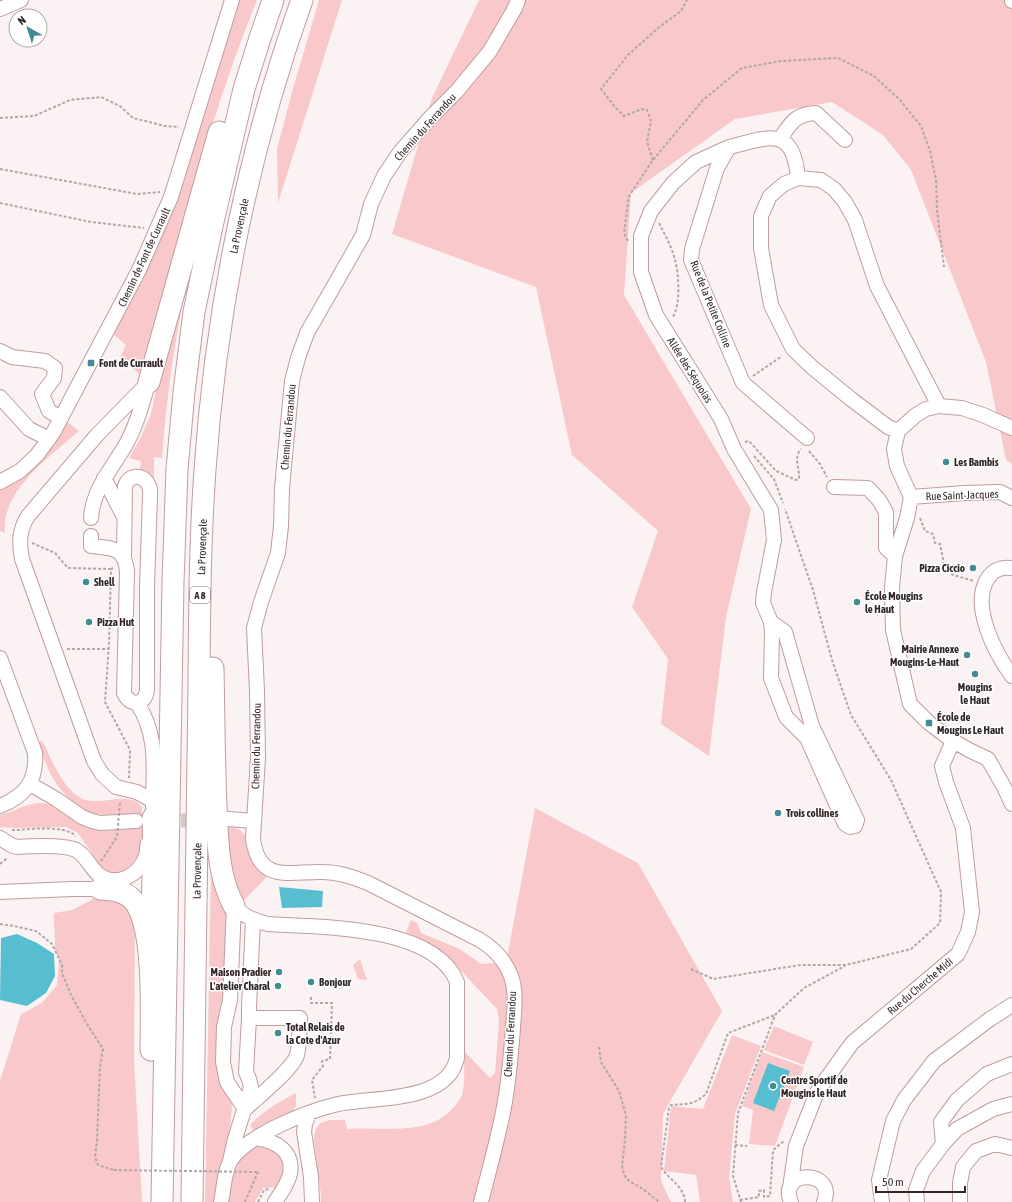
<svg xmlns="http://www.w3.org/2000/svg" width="1012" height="1202" font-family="'Asap Condensed',sans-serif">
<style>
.green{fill:#f9c8ca}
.water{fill:#57bdd0}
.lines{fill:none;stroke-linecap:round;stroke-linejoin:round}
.minor-tunnel{stroke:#d3caca;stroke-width:14;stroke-dasharray:14 7;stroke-linecap:butt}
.minor-casing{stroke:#bf9d9e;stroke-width:16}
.highway-casing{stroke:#bf9d9e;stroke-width:23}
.path{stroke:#b1a7a7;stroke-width:2;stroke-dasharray:3 2;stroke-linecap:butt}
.minor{stroke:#fff;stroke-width:14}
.highway{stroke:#fff;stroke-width:21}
.path-bridge{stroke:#b1a7a7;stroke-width:2;stroke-dasharray:3 2;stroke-linecap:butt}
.poi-dot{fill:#458a97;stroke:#fff;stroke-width:1.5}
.labels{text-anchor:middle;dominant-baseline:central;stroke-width:3;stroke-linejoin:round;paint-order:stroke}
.shield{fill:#fff;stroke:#716768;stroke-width:1}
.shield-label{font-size:10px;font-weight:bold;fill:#342627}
.street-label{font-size:11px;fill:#342627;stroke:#fff}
.poi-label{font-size:11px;font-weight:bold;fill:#342627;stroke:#fff;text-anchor:start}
</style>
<rect width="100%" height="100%" fill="#fbf3f3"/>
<path class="green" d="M239,0h18c-50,122 -80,250 -114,377l-23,-19 6,-13 -13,-11z
M319,0h23l-64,203 -1,-54 15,-57z
M479,0h533v464l-6,-4 -20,-98 -75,-192 -28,-35 -51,-33 -97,17 -104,74 -7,102 127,214 -25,108 -17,139 -48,-32 7,-65 -36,-52 26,-76 -86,-76 -36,-168 -144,-53 40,-136z
M187,281c-12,59 -21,118 -25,177l-8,-1v24l-14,-12 1,-8 -12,-3 11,-19 10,-23 3,-10 6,-35z
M66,421l13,10c-27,24 -79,60 -74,102l-5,-2v-45z
M42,740c10,20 19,45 37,57 17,12 54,-9 63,11 0,12 2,24 0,35 -2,17 -17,30 -33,31l-10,-7 -8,-15 -13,-19 -12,-6 -52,1 -14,-1v-12c12,-3 29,-13 41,-12 18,1 31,18 46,25 15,5 34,1 49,0l-1,-14c-9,0 -39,2 -46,-1 -7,-2 -12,-7 -17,-12 -21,-19 -24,-32 -34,-58z
M535,808l103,55 84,148 -59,103 -2,67 10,21h-350v-7l-7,-55c1,-22 13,-20 31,-20l2,9c34,-3 80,8 105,-20 5,-5 10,-12 11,-18 2,-13 1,-27 1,-40l26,27 5,-5 4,-52 -2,-12 -48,-51 -14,-11 -29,-15 5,-12 6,3 4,10 39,16 21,15 16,-1 10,-5z
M233,827l7,3 7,7c-1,15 7,31 21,39l-28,28 -5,-8 -12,-68z
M211,867l16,39v57l5,144 -3,30 -8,27 -7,38h-9z
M101,895l25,4 9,25 -1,136 8,142h-142v-121l21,-67 21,-11 15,-18 2,-26 -4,-9 -1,-37 18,-3z
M360,959l7,21 -9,-1 -5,-14z
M774,1026l39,16 -9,23 -40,-15z
M732,1035l29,11 -26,68 -6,63 4,25h-33l-4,-27 -32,-4 7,-65 32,3z
M762,1052l42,15 -29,79 -26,-2 4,-34 -11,-4z
M296,1093v13l-4,6 -38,19 -4,-6c14,-15 29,-23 46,-32z
M257,1146c14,-1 30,11 27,26 0,5 -4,10 -6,15l-15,1 -8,14h-27c4,-18 7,-51 29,-56z"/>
<path class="water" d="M279,887l44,4 -1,16 -40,1z
M17,934l20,9 17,11 1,22 -9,17 -19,13 -27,-6 1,-62z
M768,1063l22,8 -16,40 -21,-8z"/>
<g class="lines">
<path class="minor-tunnel" d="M160,821l46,-1"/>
<g class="minor-casing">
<path id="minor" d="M1012,0v1
M0,9l21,-9
M780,139c11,-16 15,-25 36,-26l29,27
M729,147l-33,15 -23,21 -22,28 -10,25v36l15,43 65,104 13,30 37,61 3,30 -10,52 -1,11 8,19 1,11 -1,45 15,39 21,21 38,86 5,3 5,-1 2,-6 -45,-94 -27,-94 -14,-10
M798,178c-5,-53 -29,-41 -69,-31l-12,21 -25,81 -1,11 52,123 64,55
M0,351l12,6 33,4 10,7 -1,10 -12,16 7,17 12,7
M149,382l-52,53 -69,81c-9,14 -9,27 -6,43l72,202 8,13 14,13 21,5 16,9
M0,397l29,32 20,10
M1012,428l-29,-13 -21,-7 -23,-2 -13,3 -10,6 -18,16 -4,18 3,17 14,31 -4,21 -12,38 -3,32 1,42 17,74 19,19 24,18 18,10 17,8 16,28 8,17
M898,431l-10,-4 -37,-28 -38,-31 -20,-19 -22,-44 -10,-57v-32l9,-20 14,-12 14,-6 23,2 13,9 11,13 10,18 22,66 62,120
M104,478l19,37
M0,482l20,-11 17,-16 16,-22 86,-163 32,-73 61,-197
M834,487l34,1 11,12 7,12v36l9,8
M911,497l54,-4 35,-1 12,6
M91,518c2,-29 20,-48 34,-72 11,-19 17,-41 23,-62
M91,536v10c21,2 34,1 36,26l-3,121c7,15 22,12 23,-4v-103l3,-89c0,-4 1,-9 -2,-13 -6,-11 -19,-9 -23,2l-1,72
M1012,568c-10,-1 -18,1 -24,10 -18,27 7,75 24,98
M0,658l35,95c2,28 -10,43 -35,53
M137,703c22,33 16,67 16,104
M30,784l26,15 26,18 10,4 8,2 36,-2
M228,819l26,2
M0,838l11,7 6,2c15,-1 46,-3 59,3 11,6 14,18 23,25 18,13 40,0 47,-19 1,-4 1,-9 2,-13
M0,892l72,-3h28
M234,906l-4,94 -6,27 -1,35 4,20 18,27c12,-11 48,-40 52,-54 3,-11 2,-25 3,-37h-51v-11l4,-87
M1012,1064l-25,10 -30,26 -16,22 2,22 14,-15 36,-20 19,-5
M309,1113l-4,11 -1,8 7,45 1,25
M256,1138c20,3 38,13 34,36 -2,10 -10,20 -15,28
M230,1161l5,-22 16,-52 -2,-8 -3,-7 3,-54
M790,1188l6,-42 21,-54 35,-49 106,-89 10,-22 4,-20 -9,-84 -17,-46 -4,-16 11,-25
M221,1202c3,-13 3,-31 10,-42 15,-24 75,-48 103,-55 35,-9 113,0 123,-47v-76c-23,-57 -138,-55 -189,-58 -14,-3 -25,-8 -34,-18
M481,1202c8,-32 17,-63 23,-95 5,-26 7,-53 9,-79 1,-17 4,-36 -2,-52 -6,-16 -18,-28 -31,-36l-112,-57c-15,-6 -29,-11 -45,-11 -33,-1 -64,12 -70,-33l5,-82 -1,-66 -3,-63 7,-26 17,-49 3,-27 1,-38 10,-107 6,-23 9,-25 56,-98 8,-31 13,-28 16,-24 29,-33 28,-28 33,-40 25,-43 3,-8
M791,1202c-14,-33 46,-33 33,0
M882,1202l-3,-22 14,-59 11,-21 30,-39 56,-42 22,-14
M917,1202l-1,-12 7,-19 20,-27
M960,1202v-19l3,-16 13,-16 19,-7 17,4"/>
</g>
<g class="highway-casing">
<path id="highway" d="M149,382l70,-250
M213,668c1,45 1,91 3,137 2,35 1,69 18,101
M100,889c11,1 22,1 31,9 25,22 20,118 20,152
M151,931l3,-78 -1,-35
M162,1202l11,-620 4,-113 7,-77 10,-80 18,-86 32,-137 16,-51 13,-38
M192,1202c2,-148 4,-297 6,-445 2,-96 0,-191 7,-287 11,-160 43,-319 97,-470"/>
</g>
<path class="path" d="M0,118l34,-2 36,-16 31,-3 19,9 13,12 32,8 14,1
M653,160l-6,-18 4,-21 -4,-11 -5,-1 -18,7 -9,-9 -14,-18 27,-34 29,-26 24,-18 6,-11
M0,169l137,25 23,-2
M0,203l91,19 53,6
M659,223c6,12 13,24 16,37 4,13 6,48 -3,58
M628,241l-4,-8 5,-37 24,-36 50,-60 39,-32 39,-7 57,-3 36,18 26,24 21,26 9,25 6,29 1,30 7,57
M753,376l29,-20
M745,442l4,-1 27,30 20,9 3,-1c1,-11 -6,-21 2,-30
M809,451l11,13 7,13
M754,456l20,23 9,24
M920,518l5,13 8,3 2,9 5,1 5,25 8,6 21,6
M32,543l23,10 13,15 43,1
M113,568l-2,1 -2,75 -4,58 25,48 -1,28
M67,649h41
M12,830c18,0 50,-6 64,6
M0,864l6,-5 -1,-2
M0,924l14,2 22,5 16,13 10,21v8l9,22 16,29 16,25 -3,18 -3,73 -2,17 3,8 16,5
M691,969l22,10 87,-14h46l65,-16 29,-26 1,-31 -50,-112 -40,-65 -19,-55 -19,-70 -28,-81
M311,997v6h21l-2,56 -8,2 1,5 -11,14 3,18
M599,1047l2,15 18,29 7,24 -1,25 -3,26 2,9 5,6 14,8 16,13
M735,1145l12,1
M740,1200l19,-3v-6l5,-1v7l6,-1 3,-46 11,-9
M245,1202l13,-30
M258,1202l6,-12 5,-1
M685,1202c-1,-16 -16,-22 -24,-35l8,-59 2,-3c15,-1 23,0 35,-11l22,-61 47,-18
M741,1202l-8,-26 5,-63 37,-98 29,-27 41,-22"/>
<use href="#minor" class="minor"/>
<use href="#highway" class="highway"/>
<path class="path-bridge" d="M101,861l16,-24 3,-35
M114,1170l144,2"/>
</g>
<g class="poi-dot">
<rect x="87" y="359" width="8" height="8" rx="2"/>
<circle cx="946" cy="462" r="4"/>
<circle cx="973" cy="568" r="4"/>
<circle cx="86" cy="582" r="4"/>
<circle cx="857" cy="602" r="4"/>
<circle cx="89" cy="622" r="4"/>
<circle cx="967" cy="655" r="4"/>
<circle cx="975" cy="674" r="4"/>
<rect x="925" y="719" width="8" height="8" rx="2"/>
<circle cx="778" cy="813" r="4"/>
<circle cx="279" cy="972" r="4"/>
<circle cx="311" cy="982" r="4"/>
<circle cx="278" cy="986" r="4"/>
<circle cx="278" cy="1033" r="4"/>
<circle cx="773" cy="1086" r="4"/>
</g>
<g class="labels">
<rect class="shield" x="190" y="587" width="20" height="16" rx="3"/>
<g class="shield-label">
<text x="200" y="595">A 8</text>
</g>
<g class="street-label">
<text transform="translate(425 127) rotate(-48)">Chemin du Ferrandou</text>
<text transform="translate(239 226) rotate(-78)">La Provençale</text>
<text transform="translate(144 257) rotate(-65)">Chemin de Font de Currault</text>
<text transform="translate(711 304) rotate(68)">Rue de la Petite Colline</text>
<text transform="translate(690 370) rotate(58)">Allée des Séquoias</text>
<text transform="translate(288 427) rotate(-85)">Chemin du Ferrandou</text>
<text transform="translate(962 495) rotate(-2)">Rue Saint-Jacques</text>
<text transform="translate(202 547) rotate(-88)">La Provençale</text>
<text transform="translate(256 746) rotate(-89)">Chemin du Ferrandou</text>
<text transform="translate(197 871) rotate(-89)">La Provençale</text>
<text transform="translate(920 986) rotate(-40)">Rue du Cherche Midi</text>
<text transform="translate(510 1034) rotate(-87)">Chemin du Ferrandou</text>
</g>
<g class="poi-label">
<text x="99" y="363">Font de Currault</text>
<text x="954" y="462">Les Bambis</text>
<text x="965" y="568" text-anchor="end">Pizza Ciccio</text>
<text x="94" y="582">Shell</text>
<text x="865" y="596">École Mougins<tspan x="865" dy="13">le Haut</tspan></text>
<text x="97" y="622">Pizza Hut</text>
<text x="959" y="649" text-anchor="end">Mairie Annexe<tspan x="959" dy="13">Mougins-Le-Haut</tspan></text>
<text x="975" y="687" text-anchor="middle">Mougins<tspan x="975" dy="13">le Haut</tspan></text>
<text x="937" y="717">École de<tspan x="937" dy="13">Mougins Le Haut</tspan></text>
<text x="786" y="813">Trois collines</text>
<text x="271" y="972" text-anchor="end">Maison Pradier</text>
<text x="319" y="982">Bonjour</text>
<text x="270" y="986" text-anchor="end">L'atelier Charal</text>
<text x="286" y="1027">Total Relais de<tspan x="286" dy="13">la Cote d'Azur</tspan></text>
<text x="781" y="1080">Centre Sportif de<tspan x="781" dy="13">Mougins le Haut</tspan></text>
</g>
</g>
<g transform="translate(28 28) rotate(321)"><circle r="19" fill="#ffffff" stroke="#aea8a9"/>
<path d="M0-3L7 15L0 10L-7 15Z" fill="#458a97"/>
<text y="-6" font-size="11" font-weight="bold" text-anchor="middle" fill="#342627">N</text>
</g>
<path d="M876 1186v6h89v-6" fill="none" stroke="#342627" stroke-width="2"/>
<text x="882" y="1186" font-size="12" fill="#342627" stroke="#ffffff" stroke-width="3" paint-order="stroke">50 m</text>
</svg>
